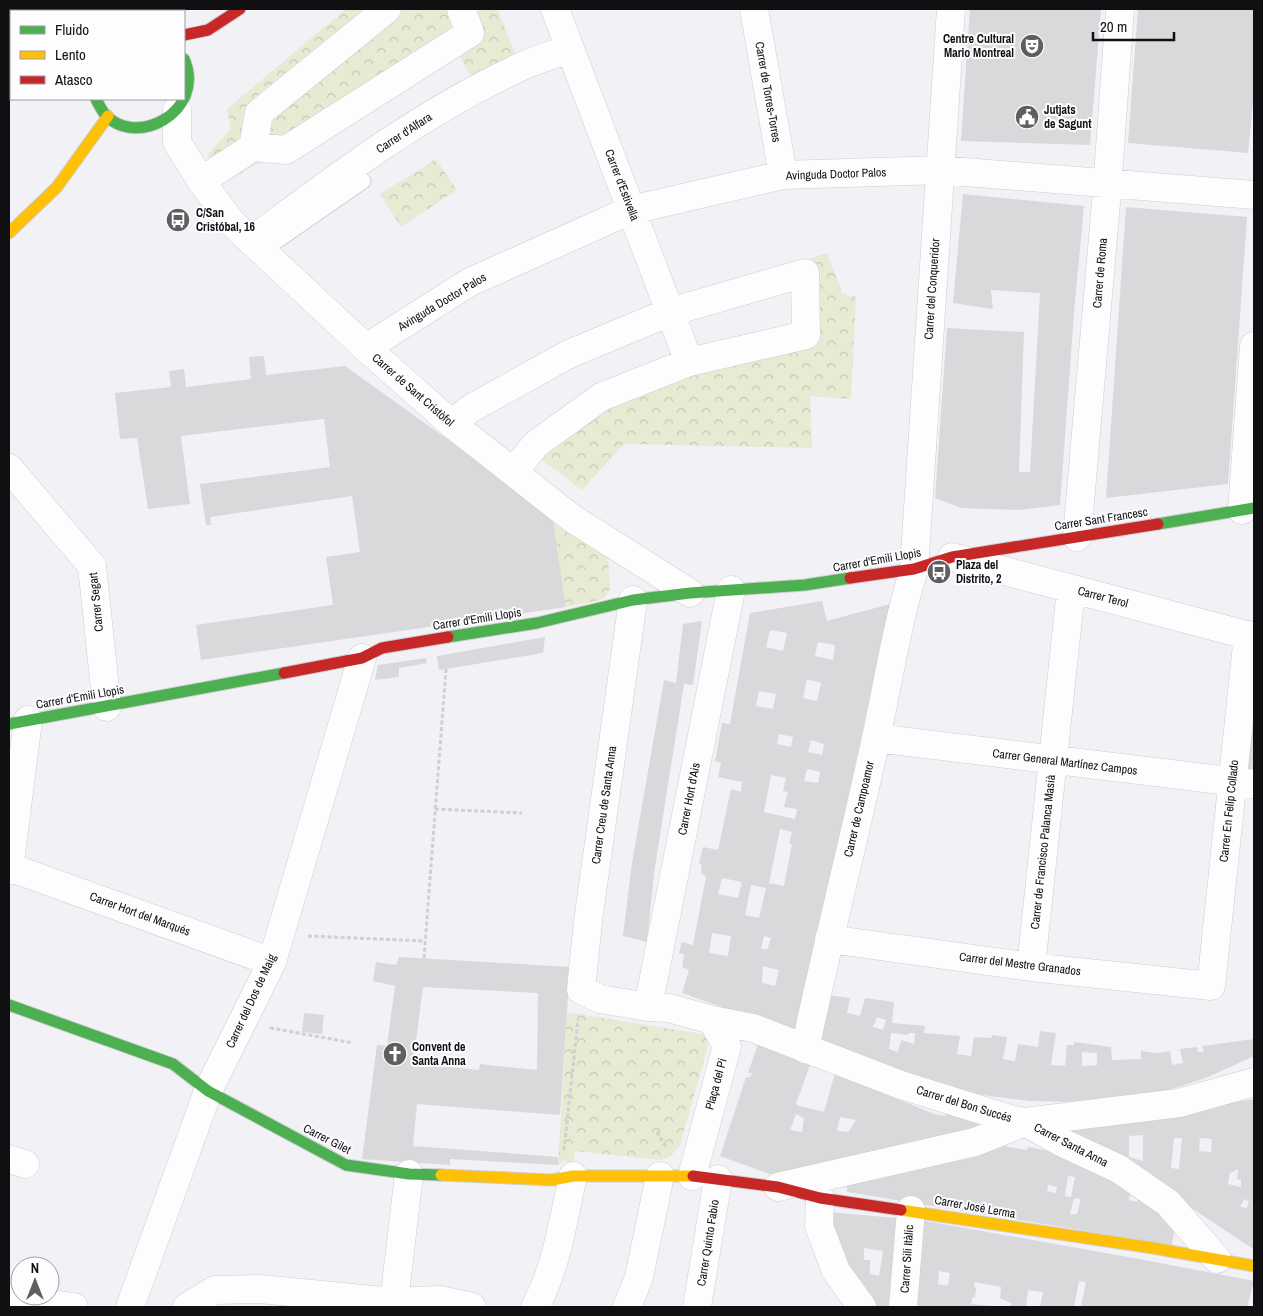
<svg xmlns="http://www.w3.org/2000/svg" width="1263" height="1316" font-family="'Archivo Narrow',sans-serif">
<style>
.park{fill:url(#park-crowns)}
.building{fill:#d9d9dc;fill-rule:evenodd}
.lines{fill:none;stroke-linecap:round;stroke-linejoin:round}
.lane-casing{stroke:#ceced2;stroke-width:17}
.street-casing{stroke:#ceced2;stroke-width:29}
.fast-casing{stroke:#ceced2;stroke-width:13}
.slow-casing{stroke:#ceced2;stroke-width:13}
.jam-casing{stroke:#ceced2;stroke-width:13}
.path{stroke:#d0d0d2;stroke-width:3;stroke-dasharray:4 2.5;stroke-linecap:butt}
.lane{stroke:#fdfdfe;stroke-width:15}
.street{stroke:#fdfdfe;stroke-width:28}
.fast{stroke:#4caf50;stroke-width:11}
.slow{stroke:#ffc107;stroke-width:11}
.jam{stroke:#c62828;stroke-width:11}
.labels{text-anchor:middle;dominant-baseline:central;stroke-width:4;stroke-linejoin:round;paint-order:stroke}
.poi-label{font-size:12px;font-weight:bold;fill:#101013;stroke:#fdfdff;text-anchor:start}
.street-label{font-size:12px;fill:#101013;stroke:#fdfdff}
</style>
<defs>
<pattern id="park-crowns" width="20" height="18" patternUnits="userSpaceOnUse" patternTransform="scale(1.25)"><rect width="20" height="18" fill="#e8ead4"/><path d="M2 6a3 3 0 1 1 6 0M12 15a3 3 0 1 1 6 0" fill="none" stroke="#c6c8b5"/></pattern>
</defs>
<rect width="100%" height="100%" fill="#f1f1f6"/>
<path class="park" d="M346,9h151l20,48 -44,23 -20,-36 -221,135 -25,-24 24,-26 -4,-20z
M436,159l21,31 -56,37 -21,-33z
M827,253l16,41 13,3 -5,102 -41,-3 2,52 -188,-4 -42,46 -52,-39 71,-54 205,-62 5,-77z
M553,523l55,34 2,32 -6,10 -38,8z
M567,1012l135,22 5,4 1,8 -28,99 -9,11 -10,4 -86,-9 -2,12 -10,-2 -5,4z"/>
<path class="building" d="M970,9h131l-11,136 -129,-4z
M1138,9h116v83l-6,61 -120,-10z
M963,194l121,12 -10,106 -14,193 -42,5 -57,-2 -26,-10 12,-170 77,4 -5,140h11l10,-179 -49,-3 2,19 -40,-6z
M1126,207l121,10 -19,267 -122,14z
M264,356l2,19 79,-9 207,148 14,93 -365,53 -5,-35 137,-20 -7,-48 34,-5 -8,-56 -142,21 1,8h-5l-6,-41 130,-17 -6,-48 -143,17 9,68 -42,5 -11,-71 -17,1 -5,-46 56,-6 -2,-16 15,-2 2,18 65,-8 -2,-22z
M822,601l5,20 63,-17 -93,430 -115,-41 7,-23 -7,-3 2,-13 -5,-1 3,-11 11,3 13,-68 -5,-5 1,-7 -3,-2 4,-16 15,3 13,-61 10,3 1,-10 -24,-5 3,-14 -6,-2 7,-38 8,1 20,-111zM770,630l17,3 -4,18 -17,-4zM818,642l17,3 -2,15 -18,-4zM807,679l14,4 -4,18 -14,-3zM759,691l17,3 -3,15 -17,-3zM779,734l14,3 -2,10 -14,-3zM811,740l13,4 -2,11 -14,-3zM807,769l13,3 -2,11 -14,-2zM771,775l15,3 -3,13 5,1 -4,15 13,2 -2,10 -31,-7zM780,829l12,3 -3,12h3l-8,42 -15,-3zM722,878l20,4 -4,16 -20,-4zM751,885l15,3 -7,30 -14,-3zM712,933l19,3 -3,20 -19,-3zM764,936l7,2 -4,12 -6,-2zM763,966l16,4 -4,16 -13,-3z
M702,621l-9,64 -9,-1 -30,189 -7,69 -24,-6 9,-73 32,-183 12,3 7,-59z
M545,637l-2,16 -104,17 -2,-14z
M426,658l1,5 -28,5v9l-24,3 3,-15z
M1254,676v94l-12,-1z
M399,957l171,10 -10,148 -143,-11 -4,42 145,11v8l-108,-6v6l-88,-6 15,-114 10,1 8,-60 -22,-5 3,-19 20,3zM423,987l115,6 -1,77 -57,-6 -1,6 -66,-7z
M827,995l23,3 -3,15 13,3 5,-18 29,4 -2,21 33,3 -1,7 36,3 -3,18 14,2 3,-19 18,1v-3l15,2 -4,22 12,2 3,-17 20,3 2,-16 16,2 -5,32 14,1 2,-21h7v-3l37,5 1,13h4l25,-1v-8l17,2 12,-2 2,14 11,-2 -3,-14 17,-2 1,5h6l-2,-6 52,-7v17l-46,21 -50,17 -81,8 -47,-1 -48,-6 -39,-7 -125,-49zM877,1017l9,3 -3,10 -10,-3zM891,1033l17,2 1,-2h6l-1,11 -13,-4 -3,12 -9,-3zM1082,1052l15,1v12l-15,1z
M304,1013l20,2 -2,19 -20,-2z
M759,1041l52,21 -15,42 3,2 25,6 11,-39 99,41 11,2 1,-3 38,2 2,17 -211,44 -55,-20 26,-79h4l2,-4h-4zM796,1114l8,4 -2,14 -12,-2zM840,1117l16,3 -8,12 -11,-1z
M1254,1099v143l-1,7 -166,-111 -27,-1v-7zM1143,1135v26l-14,-4v-21zM1174,1138h8l-3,31 -8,-1zM1200,1138l12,1 -1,13 -12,-1zM1238,1169l-1,10 4,1v7l-13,-3 2,-11zM1244,1199l5,2 -2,7 -7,-1z
M998,1145l29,5 1,-3 43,8 61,31 -3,14 8,2 2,-11 36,34 -3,20 -325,-53v-8zM1068,1176l7,1 -4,20 -6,-1zM1048,1185l9,2 -1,6 -9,-2zM1074,1198l7,1 -4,15h-7z
M829,1212l78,7 -16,88h-19l-25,-37zM864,1248l19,3 -4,25 -9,-2v-14h-6z
M920,1220l219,39 115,22 -7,26h-166l5,-25 -7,-1 -5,26h-34l3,-15 -15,-2 -2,17h-15v-4l-11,-5 1,-11 -26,-5 -1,4 2,2 -1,9 -3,1 -1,6 22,2v1h-82zM939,1271l11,2 -2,13 -10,-2z"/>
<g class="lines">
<g class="lane-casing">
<path id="lane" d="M262,251l101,-70"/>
</g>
<g class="street-casing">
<path id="street" d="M387,9l-128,104 -6,34 33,3 184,-117 -9,-24
M555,9l134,353
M754,9l29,166
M177,110v32l24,39 31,42 30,28 104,97 86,76 121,95 117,74
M201,181l52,-34
M251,241c88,-66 176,-132 276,-177 14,-6 29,-10 43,-15
M366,348l104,-66 161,-72 152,-35 157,-5 314,25
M452,424l18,-15 99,-55 101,-42 135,-39 1,62 -117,27 -88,35 -65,47 -23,28
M9,468l83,98 15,141
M1242,510l12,-164
M1077,537l29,-334 14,-194
M952,557l302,80
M633,600l-45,321 -7,69 19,9 48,8 21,1 43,12 15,26 -35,130
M876,738l378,46
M9,867l263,95
M9,870l19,-150
M829,939l202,28 180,19 37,-351
M1031,967l40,-378
M648,1007l83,-417
M712,1020l41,8 148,57 109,34 15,3 154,-19 75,-21
M805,1049c22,-103 48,-206 71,-310 12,-57 21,-114 38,-170l37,-560
M9,1159l16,5
M778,1187l197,-45 50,-20 38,21 56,26 49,34 49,56
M820,1198l-1,28 17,45 26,36
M9,1298l65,9
M394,1302l15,-128
M130,1307l78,-216 64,-129 90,-304
M187,1307l28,-17 45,-1 134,13 46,-2 32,7
M535,1307c22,-40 28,-87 38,-131
M627,1307l12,-30 21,-101
M697,1307l21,-128
M903,1307l8,-97"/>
</g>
<g class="fast-casing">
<path id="fast" d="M61,9l3,2
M96,99c2,4 5,10 8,14 30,37 103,-1 80,-54
M1158,524l96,-16
M448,637l89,-14 96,-23 57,-7 115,-8 45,-7
M9,724l275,-51
M9,1005l164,59 35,27 138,74 63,9 32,1"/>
</g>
<g class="slow-casing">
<path id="slow" d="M94,9l3,2
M9,233l48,-46 51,-71
M441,1175l111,5 21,-4h120
M901,1210l252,38 101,18"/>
</g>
<g class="jam-casing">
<path id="jam" d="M184,35l24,-5 32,-21
M850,578l64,-9 38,-12 206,-33
M284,673l78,-15 20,-10 66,-11
M693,1176l85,11 42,11 81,12"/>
</g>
<path class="path" d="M435,809l87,4
M308,936l117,5
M424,958l22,-289
M271,1027v1l82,15
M657,1132l10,17
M564,1150l14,-130"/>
<use href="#lane" class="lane"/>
<use href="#street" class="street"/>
<use href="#fast" class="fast"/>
<use href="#slow" class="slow"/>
<use href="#jam" class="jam"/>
</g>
<defs>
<g id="theatre-disc" transform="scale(1.25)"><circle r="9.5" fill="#5f5f62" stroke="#fdfdff"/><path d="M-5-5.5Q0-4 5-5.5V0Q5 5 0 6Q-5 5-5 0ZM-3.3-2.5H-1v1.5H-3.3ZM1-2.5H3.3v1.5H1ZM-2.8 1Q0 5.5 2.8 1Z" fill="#fff"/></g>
<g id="civic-disc" transform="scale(1.25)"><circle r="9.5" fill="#5f5f62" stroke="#fdfdff"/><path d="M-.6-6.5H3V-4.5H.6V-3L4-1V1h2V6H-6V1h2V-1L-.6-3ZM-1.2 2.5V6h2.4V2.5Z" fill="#fff"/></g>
<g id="bus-disc" transform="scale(1.25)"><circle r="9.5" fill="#5f5f62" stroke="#fdfdff"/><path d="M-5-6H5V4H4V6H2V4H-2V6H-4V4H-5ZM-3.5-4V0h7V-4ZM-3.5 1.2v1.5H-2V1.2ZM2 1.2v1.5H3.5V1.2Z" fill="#fff"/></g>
<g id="church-disc" transform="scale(1.25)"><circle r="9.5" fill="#5f5f62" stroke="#fdfdff"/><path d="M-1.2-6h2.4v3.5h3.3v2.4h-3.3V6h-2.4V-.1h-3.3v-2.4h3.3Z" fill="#fff"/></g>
</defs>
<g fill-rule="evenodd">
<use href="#theatre-disc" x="1032" y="46"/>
<use href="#civic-disc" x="1027" y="117"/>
<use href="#bus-disc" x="178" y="220"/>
<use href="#bus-disc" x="939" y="572"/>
<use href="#church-disc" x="395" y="1054"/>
</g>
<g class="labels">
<g class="poi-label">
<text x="1014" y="39" text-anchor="end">Centre Cultural<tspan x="1014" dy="14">Mario Montreal</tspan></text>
<text x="1044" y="110">Jutjats<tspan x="1044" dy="14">de Sagunt</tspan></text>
<text x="196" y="213">C/San<tspan x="196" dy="14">Cristóbal, 16</tspan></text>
<text x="956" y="565">Plaza del<tspan x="956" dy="14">Distrito, 2</tspan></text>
<text x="412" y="1047">Convent de<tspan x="412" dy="14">Santa Anna</tspan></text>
</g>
<g class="street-label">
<text transform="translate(768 92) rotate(80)">Carrer de Torres-Torres</text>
<text transform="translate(404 133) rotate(-33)">Carrer d'Alfara</text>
<text transform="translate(836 174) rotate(-2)">Avinguda Doctor Palos</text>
<text transform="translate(622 185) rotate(69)">Carrer d'Estivella</text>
<text transform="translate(1100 273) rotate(-85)">Carrer de Roma</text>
<text transform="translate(932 289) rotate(-86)">Carrer del Conqueridor</text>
<text transform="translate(442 302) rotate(-31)">Avinguda Doctor Palos</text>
<text transform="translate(413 390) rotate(41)">Carrer de Sant Cristòfol</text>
<text transform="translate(1101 519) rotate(-9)">Carrer Sant Francesc</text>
<text transform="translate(877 560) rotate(-10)">Carrer d'Emili Llopis</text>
<text transform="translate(1103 597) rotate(15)">Carrer Terol</text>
<text transform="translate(96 602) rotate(-96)">Carrer Segart</text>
<text transform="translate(477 619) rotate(-9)">Carrer d'Emili Llopis</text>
<text transform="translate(80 697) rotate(-10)">Carrer d'Emili Llopis</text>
<text transform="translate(1065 762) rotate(7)">Carrer General Martínez Campos</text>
<text transform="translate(689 799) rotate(-79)">Carrer Hort d'Ais</text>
<text transform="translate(604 805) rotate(-82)">Carrer Creu de Santa Anna</text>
<text transform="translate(859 809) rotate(-77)">Carrer de Campoamor</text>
<text transform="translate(1229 811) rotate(-84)">Carrer En Felip Collado</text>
<text transform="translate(1043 852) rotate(-84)">Carrer de Francisco Palanca Masià</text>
<text transform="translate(140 914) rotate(20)">Carrer Hort del Marqués</text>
<text transform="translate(1020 964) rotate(7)">Carrer del Mestre Granados</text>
<text transform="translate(251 1001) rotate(-65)">Carrer del Dos de Maig</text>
<text transform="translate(716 1084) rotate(-75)">Plaça del Pi</text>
<text transform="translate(964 1104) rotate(17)">Carrer del Bon Succés</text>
<text transform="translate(327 1139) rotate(27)">Carrer Gilet</text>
<text transform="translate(1071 1145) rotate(27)">Carrer Santa Anna</text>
<text transform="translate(975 1207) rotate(10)">Carrer José Lerma</text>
<text transform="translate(708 1243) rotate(-81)">Carrer Quinto Fabio</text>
<text transform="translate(907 1259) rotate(-86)">Carrer Sili Itàlic</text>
</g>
</g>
<rect width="1263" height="1316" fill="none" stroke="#101013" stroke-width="20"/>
<rect x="10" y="10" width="175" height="90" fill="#fdfdff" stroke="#9e9ea1"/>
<rect x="20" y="26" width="25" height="8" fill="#4caf50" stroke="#9e9ea1"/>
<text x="55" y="35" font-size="15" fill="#101013">Fluido</text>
<rect x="20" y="51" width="25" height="8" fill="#ffc107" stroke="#9e9ea1"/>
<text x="55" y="60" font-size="15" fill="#101013">Lento</text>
<rect x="20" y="76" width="25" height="8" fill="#c62828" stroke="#9e9ea1"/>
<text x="55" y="85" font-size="15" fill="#101013">Atasco</text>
<g transform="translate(35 1281)"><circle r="24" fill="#fdfdff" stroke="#9e9ea1"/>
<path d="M0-4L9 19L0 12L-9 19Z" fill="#5f5f62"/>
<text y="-8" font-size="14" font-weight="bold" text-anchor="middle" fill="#101013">N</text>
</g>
<path d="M1093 32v8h81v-8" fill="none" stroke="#101013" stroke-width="2.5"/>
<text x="1100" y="32" font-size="15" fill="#101013" stroke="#fdfdff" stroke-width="4" paint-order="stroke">20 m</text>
</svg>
